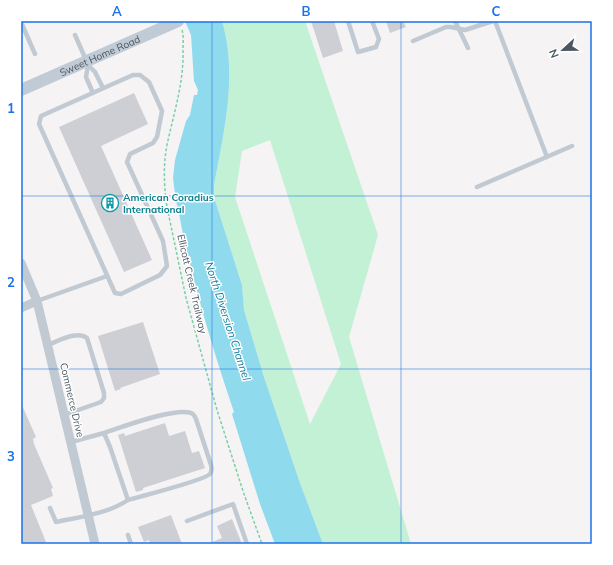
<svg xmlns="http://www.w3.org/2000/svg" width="613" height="565" font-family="Mulish,sans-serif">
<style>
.green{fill:#c3f1d5;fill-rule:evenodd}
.water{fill:#90daee}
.building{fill:#cdcfd5}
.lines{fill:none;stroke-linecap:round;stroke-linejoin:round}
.path{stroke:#7ad0a6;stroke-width:1.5;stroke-dasharray:3 2;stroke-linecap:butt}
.lane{stroke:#c1cad2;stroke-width:4.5}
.street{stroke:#c1cad2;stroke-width:9}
.secondary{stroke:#c1cbd6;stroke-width:12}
.grid{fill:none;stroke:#1a73e8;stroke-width:1;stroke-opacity:0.55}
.labels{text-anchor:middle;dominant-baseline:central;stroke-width:3;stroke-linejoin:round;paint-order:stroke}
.street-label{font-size:10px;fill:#4a5661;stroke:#fff}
.culture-label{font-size:10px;font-weight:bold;fill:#0d838f;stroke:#fff;text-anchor:start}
.water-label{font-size:11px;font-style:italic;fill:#0c7c9b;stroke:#fff}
.neatline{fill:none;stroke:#1a73e8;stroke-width:1.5}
.grid-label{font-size:13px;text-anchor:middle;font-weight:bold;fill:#1a73e8}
</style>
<rect width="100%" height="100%" fill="#f5f3f3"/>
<path class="green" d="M222,21h83l73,214 -29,102 62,207h-88l-23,-61 -36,-106 -20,-67 -2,-25 -28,-88v-12c10,-54 24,-110 8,-164zM270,140l71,224 -31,60 -75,-227 7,-46z"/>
<path class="water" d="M185,21h37c16,54 2,110 -8,164v12l28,88 2,25 20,67 36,106 23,61h-48l-15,-40 -28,-90 2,-2c-19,-56 -36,-112 -49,-169 -2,-7 -7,-38 -9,-41l-3,-24 2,-18 11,-39 4,-6 4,-20h3l1,-5 -4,-9 -3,-46z"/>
<path class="building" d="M311,21h23l9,30 -20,7z
M386,21h17l3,6 -16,6z
M134,93l14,31 -47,22 51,114 -28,12 -65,-145z
M143,322l17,52 -40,14 1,1 -6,2 -17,-55z
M21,403l15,34 -3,2 1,5 19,44 -2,1 2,7 -22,9 15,37 -6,2h-19z
M165,423l4,13 16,-5 7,22 7,-2 6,17 -62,20v2l-7,2 -18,-57 6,-2 1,3z
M171,515l11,29h-32l-1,-4 -5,2 -6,-15z
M232,519l10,25h-35l15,-6 -5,-12z"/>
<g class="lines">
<path class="path" d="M182,30c2,6 1,13 1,19 1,34 -9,63 -16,96 -4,21 -3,41 0,62l19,91 31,112 27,84 18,50"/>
<path class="lane" d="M348,21l10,31 18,-5 3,-8 -7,-18
M455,21l13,27
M495,21l52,136
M21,22l14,32
M75,35l11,25
M413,41l33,-14h5l14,3 28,-9
M133,75h7l9,7 13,29 -5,26 -4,6 -23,11 -3,8 36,79 4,25 -7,9 -39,19 -6,-1 -76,-169 2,-8z
M93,93l-7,-16 2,-12 7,7 8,16
M477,187l95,-41
M37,301l70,-25
M47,345c12,-4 30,-15 40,-7l17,55v5l-3,4 -37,13
M104,433c15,-5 76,-28 89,-19 1,1 2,3 3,5l15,46c1,4 1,6 -1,9 -7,7 -69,22 -82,26
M50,508l6,14c23,-5 51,-8 72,-22l-18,-53 -6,-14 -33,9
M187,521l46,-17 14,40
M128,535l3,9"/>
<path class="street" d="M21,263l16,38 58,243
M21,308l16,-7"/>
<path class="secondary" id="s1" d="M21,90l157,-69"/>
</g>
<path class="grid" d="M212,21v523M401,21v523M21,196h571M21,369h571"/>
<defs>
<g id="building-ring" transform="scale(0.9)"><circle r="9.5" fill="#fff" stroke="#0f9aa8" stroke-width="1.5"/><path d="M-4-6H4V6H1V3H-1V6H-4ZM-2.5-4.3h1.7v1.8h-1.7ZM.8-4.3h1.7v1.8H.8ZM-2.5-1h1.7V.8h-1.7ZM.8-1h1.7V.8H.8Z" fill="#0f9aa8"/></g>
</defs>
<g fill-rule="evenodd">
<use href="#building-ring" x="110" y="203"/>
</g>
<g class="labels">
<g class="street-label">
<text stroke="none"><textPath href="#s1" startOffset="86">Sweet Home Road</textPath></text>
<text transform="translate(192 284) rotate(77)">Ellicott Creek Trailway</text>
<text transform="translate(72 400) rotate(77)">Commerce Drive</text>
</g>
<g class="culture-label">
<text x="123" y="197">American Coradius<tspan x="123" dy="12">International</tspan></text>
</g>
<g class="water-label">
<text transform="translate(228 321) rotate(72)">North Diversion Channel</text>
</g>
</g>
<rect width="613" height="565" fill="none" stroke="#ffffff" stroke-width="44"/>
<g transform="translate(563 50) rotate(248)" stroke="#ffffff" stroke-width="3" paint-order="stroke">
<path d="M0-3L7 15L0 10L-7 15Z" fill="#4a5661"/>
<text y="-6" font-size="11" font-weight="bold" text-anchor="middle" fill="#4a5661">N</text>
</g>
<rect x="22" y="22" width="569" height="521" class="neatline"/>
<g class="grid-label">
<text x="117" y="16">A</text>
<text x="306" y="16">B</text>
<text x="496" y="16">C</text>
<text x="11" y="113">1</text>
<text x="11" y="287">2</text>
<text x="11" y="461">3</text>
</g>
</svg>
